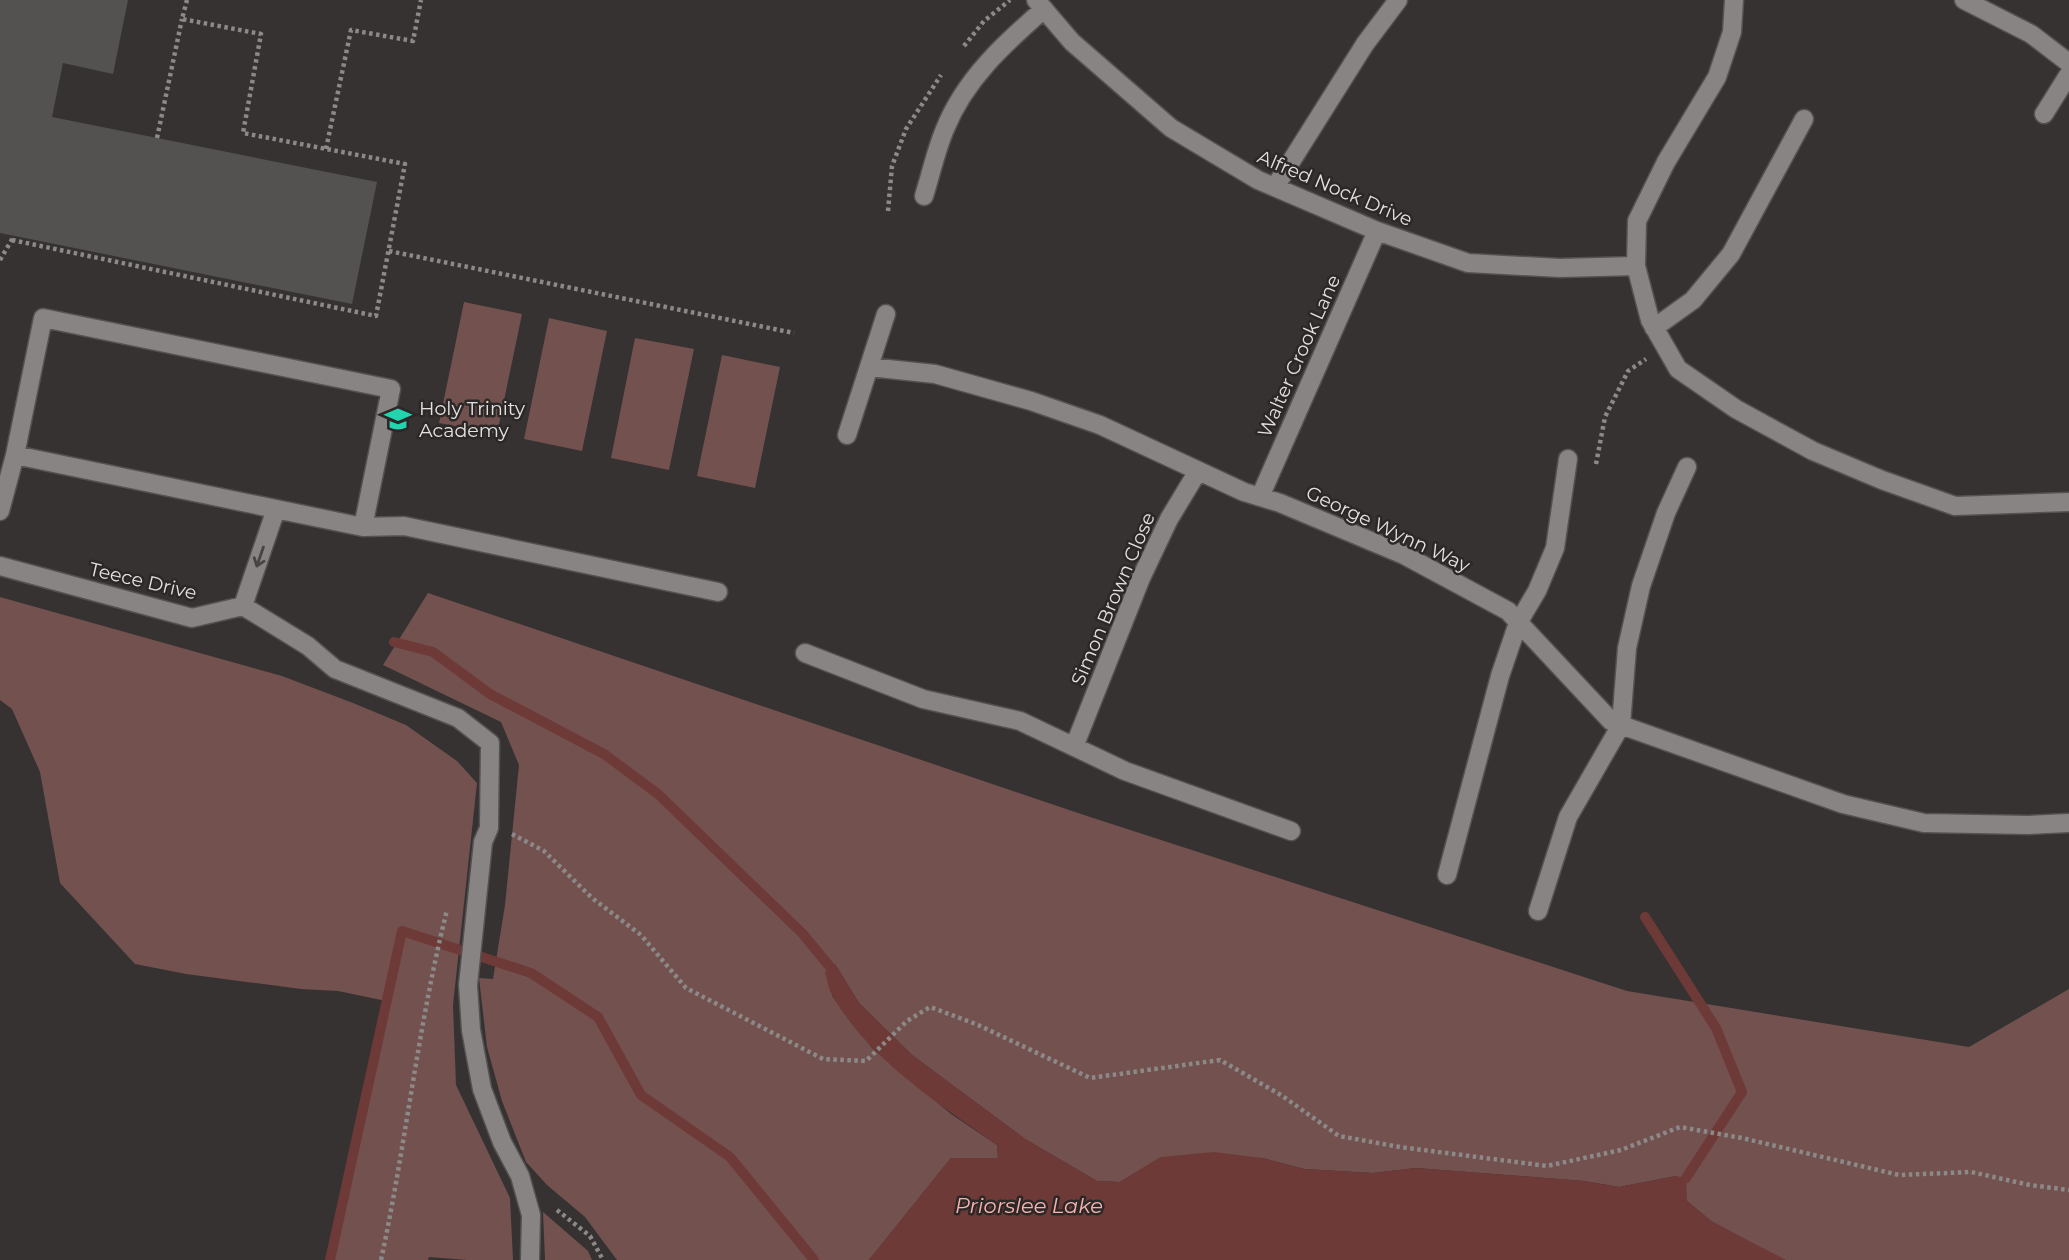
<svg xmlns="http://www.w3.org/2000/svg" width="2069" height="1260" font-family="Montserrat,sans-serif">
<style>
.green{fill:#73514f}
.water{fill:#6e3a38}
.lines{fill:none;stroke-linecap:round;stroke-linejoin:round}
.stream{stroke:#6e3a38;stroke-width:10}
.building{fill:#545151}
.minor-casing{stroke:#545151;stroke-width:21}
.path{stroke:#8c8a89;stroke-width:4.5;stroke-dasharray:3.5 3.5;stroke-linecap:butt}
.minor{stroke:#878483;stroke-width:18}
.oneway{stroke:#474443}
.labels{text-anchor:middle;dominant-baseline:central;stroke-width:5;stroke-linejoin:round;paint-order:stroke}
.street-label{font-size:19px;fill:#e3e1e0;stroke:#2b2827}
.poi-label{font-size:19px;fill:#e3e1e0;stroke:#2b2827;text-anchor:start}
.water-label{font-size:21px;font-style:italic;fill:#f9b3ae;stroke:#2b2827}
</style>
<rect width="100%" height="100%" fill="#353231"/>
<path class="green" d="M464,302l58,12 -25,120 -58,-11z
M549,318l58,13 -25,120 -58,-12z
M635,338l59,11 -25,121 -58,-12z
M722,355l58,12 -25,121 -58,-12z
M428,593l656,222 543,176 342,56 100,-58v271h-286l-72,-39 -24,-20 -11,-25 -57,11 -35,-6 -168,-13 -43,5 -69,-4 -42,-11 -101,-1 -41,25 -23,-1 -72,-42 -113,-84 -53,-52 -24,-39 -3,32 40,52 79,66 46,31 1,13h-47l-82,102h-252l-32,-43 -38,-32 -21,-23 -24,-61 -15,-54 -8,-69 14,1 12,-74 14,-140 -18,-43 -118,-57z
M0,597l282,79 71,27 53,22 51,36 20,22 -24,222 3,80 54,113 3,62h-46l-38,-3 -1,3h-98l56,-259 -48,-10 -37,-2 -115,-15 -51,-10 -75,-81 -20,-111 -28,-63 -12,-9z
M543,1212l45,39 4,9h-47z"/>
<path class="water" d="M835,964l24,39 53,52 113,84 72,42 23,1 41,-25 53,-5 48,6 42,11 69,4 43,-5 168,13 35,6 57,-11 10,2 1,23 24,20 75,39h-917l82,-102h47l-1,-13c-59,-42 -126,-84 -164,-148 -4,-7 -6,-17 -8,-25z"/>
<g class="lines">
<path class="stream" d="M394,642l39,10 57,42 114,60 54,40 145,140 27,33
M1645,917l71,111 26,64 -56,86
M330,1260l72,-329 129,42 67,44 43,78 89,62 84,103"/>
</g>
<path class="building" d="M0,0h128l-15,74 -50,-11 -11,54 325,65 -25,122 -352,-71z"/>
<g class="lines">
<g class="minor-casing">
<path id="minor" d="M1036,0l36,42 99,86 87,52 119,51 91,32 92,5 76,-2
M1734,0l-2,32 -15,45 -51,85 -29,59 -1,45 14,54 28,49 58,40 77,42 69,29 73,26 114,-4
M1964,0l67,34 38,29
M2044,114l25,-40
M1275,187l90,-143 33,-44
M924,196c7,-22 12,-46 21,-67 20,-50 60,-86 99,-120
M43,318l348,71 -28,138 -348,-72z
M1654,328l39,-28 38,-46 73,-135
M869,367l66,7 96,27 69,24 144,67 36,11 124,52 104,56 103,110 10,4 222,79 81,19 104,2 41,-2
M847,435l39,-121
M1260,497l117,-266
M0,511l15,-56
M363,527l41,-1 314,66
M0,566l192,52 51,-12 65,40 27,23 123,49 32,25 -1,85 -6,14 -15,143 3,45 11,59 20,53 18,34 11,39 -1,45
M243,606l33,-97
M805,653l118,46 97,22 105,50 166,60
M1074,747l67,-169 28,-59 29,-48
M1447,875l53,-199 18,-53 19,-32 18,-43 13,-89
M1538,911l30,-94 53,-92 6,-77 14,-62 25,-73 21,-46"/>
</g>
<path class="path" d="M964,46l20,-25 26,-21
M157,138l25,-119
M326,149l25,-119 62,11 8,-41
M888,211l4,-45 14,-37 35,-54
M12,240l364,76 29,-152 -162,-31 18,-99 -79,-15 5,-19
M389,251l405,82
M0,260l14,-24
M1596,464l9,-47 23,-46 18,-12
M512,834l32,17 48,47 49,37 45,53 137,71 43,2 41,-40 23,-14 46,17 114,54 130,-18 61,35 58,41 61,11 147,19 74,-16 59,-23 62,11 157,37 72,-3 59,13 39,5
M557,1210l33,26 13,24
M381,1260c25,-116 37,-235 66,-350"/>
<use href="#minor" class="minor"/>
</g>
<defs><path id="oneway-shaft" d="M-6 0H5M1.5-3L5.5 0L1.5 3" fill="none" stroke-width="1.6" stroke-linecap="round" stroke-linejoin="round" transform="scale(1.75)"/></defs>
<use class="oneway" href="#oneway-shaft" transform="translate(260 557) rotate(109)"/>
<defs>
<g id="school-bare" transform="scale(2.1)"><path d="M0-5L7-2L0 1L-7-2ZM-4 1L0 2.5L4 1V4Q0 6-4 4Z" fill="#21d5af" stroke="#2b2827" stroke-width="2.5" paint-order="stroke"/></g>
</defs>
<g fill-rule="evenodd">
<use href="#school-bare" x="398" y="419"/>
</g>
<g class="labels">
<g class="street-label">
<text transform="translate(1335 188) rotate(23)">Alfred Nock Drive</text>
<text transform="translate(1299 356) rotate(-66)">Walter Crook Lane</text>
<text transform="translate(1388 529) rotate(25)">George Wynn Way</text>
<text transform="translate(143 581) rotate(13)">Teece Drive</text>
<text transform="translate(1113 599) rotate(-67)">Simon Brown Close</text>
</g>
<g class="poi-label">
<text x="419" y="408">Holy Trinity<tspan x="419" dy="22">Academy</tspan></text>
</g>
<g class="water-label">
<text x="1029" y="1205">Priorslee Lake</text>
</g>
</g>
</svg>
